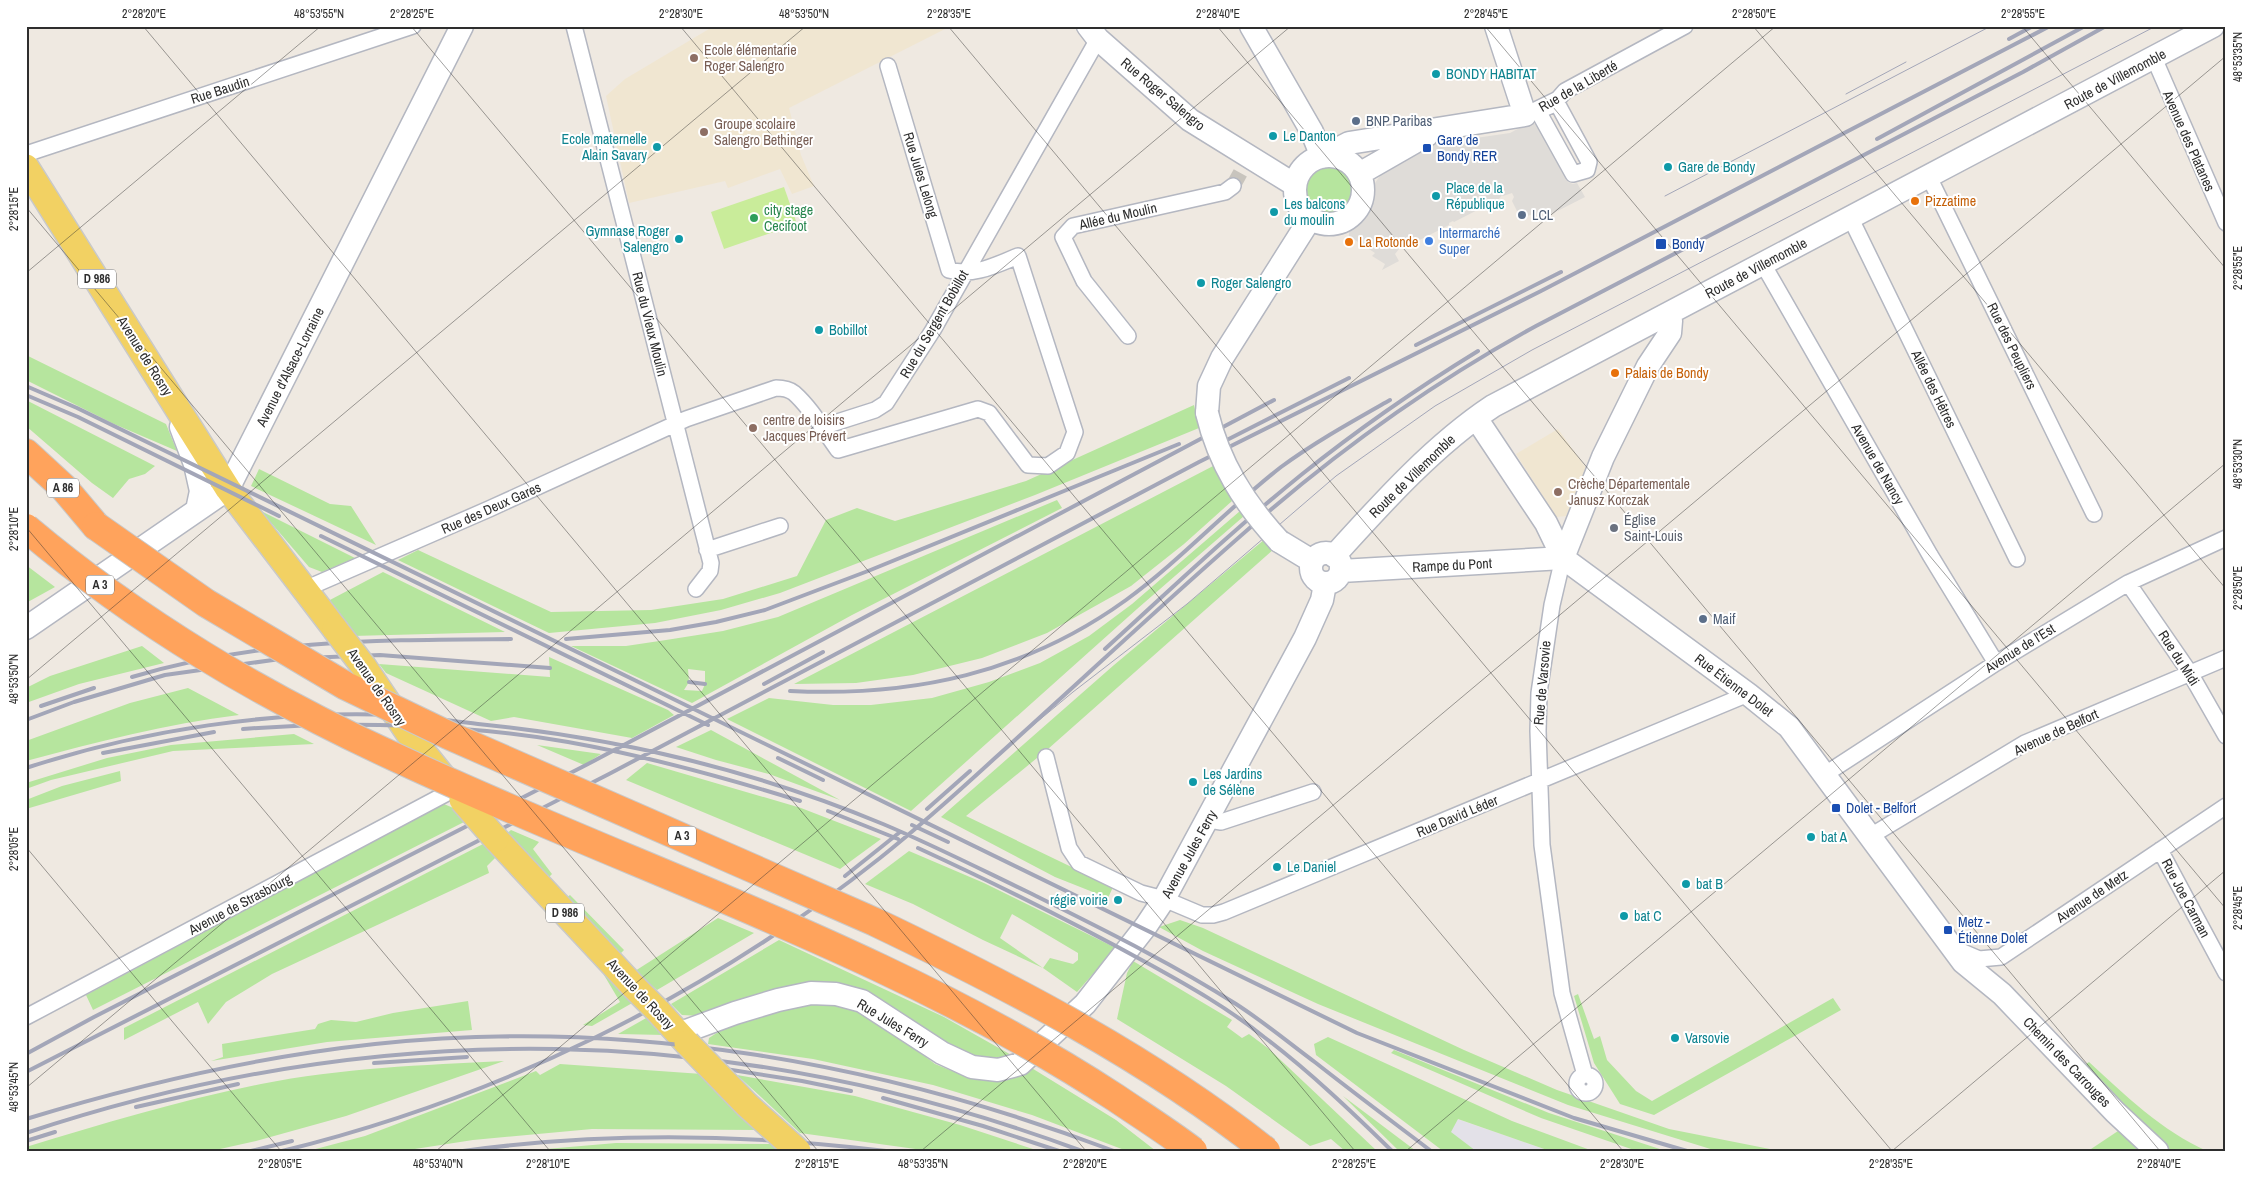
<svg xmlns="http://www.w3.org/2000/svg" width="2252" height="1177" font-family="'Archivo Narrow',sans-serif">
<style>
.industrial{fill:#e3e1e8}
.education{fill:#f0e6d1}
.green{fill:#b6e59e;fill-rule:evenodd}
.pitch{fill:#c9ec9a}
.plaza{fill:#dfdcd8}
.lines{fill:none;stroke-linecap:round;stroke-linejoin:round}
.street-tunnel{stroke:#c8c4bd;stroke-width:15;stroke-dasharray:15 8;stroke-linecap:butt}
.street-casing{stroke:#b4b7c1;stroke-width:18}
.secondary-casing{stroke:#b4b7c1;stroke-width:25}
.primary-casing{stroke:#c9c9c9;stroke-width:28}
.highway-casing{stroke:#c9c9c9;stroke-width:30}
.street{stroke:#fff;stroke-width:15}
.secondary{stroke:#fff;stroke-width:22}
.primary{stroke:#f2d163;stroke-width:25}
.highway{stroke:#ffa35c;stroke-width:28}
.tram{stroke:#a3a6b8;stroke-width:1}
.rail{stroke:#a3a6b8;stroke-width:4}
.secondary-bridge-casing{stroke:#b4b7c1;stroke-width:25;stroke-linecap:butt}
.primary-bridge-casing{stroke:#c9c9c9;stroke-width:28;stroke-linecap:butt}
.highway-bridge-casing{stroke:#c9c9c9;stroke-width:30;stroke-linecap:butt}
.secondary-bridge{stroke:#fff;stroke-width:22}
.primary-bridge{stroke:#f2d163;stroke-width:25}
.highway-bridge{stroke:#ffa35c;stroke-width:28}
.ticks{fill:none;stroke:#2e2e2e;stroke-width:1;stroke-opacity:0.45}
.education-dot{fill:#8d6e63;stroke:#fff;stroke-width:2}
.culture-dot{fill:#0f9aa8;stroke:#fff;stroke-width:2}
.service-dot{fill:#5c6f8a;stroke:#fff;stroke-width:2}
.transit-dot{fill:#1a4fb4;stroke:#fff;stroke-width:2}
.food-dot{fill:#e8710a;stroke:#fff;stroke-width:2}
.leisure-dot{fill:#2e9e5b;stroke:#fff;stroke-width:2}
.shop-dot{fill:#3f7fe0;stroke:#fff;stroke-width:2}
.worship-dot{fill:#6b7280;stroke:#fff;stroke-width:2}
.labels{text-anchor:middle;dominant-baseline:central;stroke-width:4;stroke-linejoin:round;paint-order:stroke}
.shield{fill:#fff;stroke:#6d6d6d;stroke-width:1}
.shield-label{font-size:12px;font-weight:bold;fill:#2e2e2e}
.education-label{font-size:14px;fill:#785e54;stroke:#fff;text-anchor:start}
.culture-label{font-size:14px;fill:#0d838f;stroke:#fff;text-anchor:start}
.street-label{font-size:14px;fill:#2e2e2e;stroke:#fff}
.service-label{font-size:14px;fill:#4e5e75;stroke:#fff;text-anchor:start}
.transit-label{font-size:14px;fill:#164399;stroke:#fff;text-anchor:start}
.food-label{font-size:14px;fill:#c56008;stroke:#fff;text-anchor:start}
.leisure-label{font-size:14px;fill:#27864d;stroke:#fff;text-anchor:start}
.shop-label{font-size:14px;fill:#366cbe;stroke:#fff;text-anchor:start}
.worship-label{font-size:14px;fill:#5b616d;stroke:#fff;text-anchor:start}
.neatline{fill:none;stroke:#2e2e2e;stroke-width:2}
.ticks-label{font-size:12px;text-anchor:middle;fill:#2e2e2e}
</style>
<rect width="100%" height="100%" fill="#efe9e1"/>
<path class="industrial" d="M1454,1118l96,33h-85l-22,-16z"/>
<path class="education" d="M714,26h237l-162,82 12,47 13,31 -22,8 -12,-25 -52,19 -3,-7 -96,22 -23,-107 19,-17z
M1558,429l28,39 -20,48 -10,1 -40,-63z"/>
<path class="green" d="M1305 191a24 24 0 1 1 48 0a24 24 0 1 1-48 0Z
M26,355l140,69 11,27 -63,-27 -88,-44z
M26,400l129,66 -10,8 -16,5 -16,19 -21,-15 -66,-57z
M1194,405l5,23 -164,67 -255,98 -59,17 -66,13 -106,10 -151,-73 20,-10 133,62 100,-2 72,-11 74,-23 29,-56 31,-12 38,13 131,-40z
M1215,465l17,36 -48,43 -53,42 -84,47 -65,25 -69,17 -57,8 -62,1z
M259,469l71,35 21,2 25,39 -125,-59z
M1057,500l5,8 -210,107 -160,88 -121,-57h55l40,-6 57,-9 55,-14zM688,669l17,2v13l-3,7 -18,-1 5,-8z
M261,511l94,47 -33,14 -13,-5z
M1240,511l4,5 -107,93 -226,202 -184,-92 42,-21 64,7h38l61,-7 57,-16 51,-19 49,-27 43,-32z
M1265,539l9,10 -226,200 -82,67 147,71 -5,11 -53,-21 -114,-60 173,-152z
M26,565l29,22 -29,16z
M383,572l122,60 -153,4 -24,-35z
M142,646l22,17 -85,21 -53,19v-15l24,-12z
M549,657l119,53 6,5 -42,23 -118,-21 -23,4 -105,-48 -7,-9 171,13z
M188,688l51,27c-73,9 -142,27 -213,46v-20l104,-38z
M711,730l129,70 -71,-26 -53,-14 -40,-13z
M294,734l20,10 -141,7 -122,29 -25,9v-6l81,-25 64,-13z
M537,745l64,9 -17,11z
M647,763l154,45 80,31 -41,30 -214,-89z
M120,771l1,10 -95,28v-9l36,-14z
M444,804l14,6 8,11 -373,189 -7,-15z
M511,830l28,12 -6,7 19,25 -5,5 -42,-44z
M485,843l11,14 -9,9 2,7 -217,101 -46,28 -18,22 -10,-22 -74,38v-12z
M909,851l75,32 132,65 -39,44 -34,-24 -60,-28 -70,-36 -48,-20zM1012,914l66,39v7l-5,4 -23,-6 -7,10 -43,-30z
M570,895l54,55 -5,5 -53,-57z
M718,918l36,15 -97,57 -22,-19z
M1180,920l23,8 261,122 93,40 112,39 111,22h-63l-149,-46 -250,-101 -115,-53 -44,-24z
M779,940l165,77 69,39 -31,3 -31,-9 -94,-61 -35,-7 -57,11 -64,23 -19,-1 -11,-11z
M1133,961l99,59 -5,7 15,11 7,-4 20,15 108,102h-32l-14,-12 -21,7 -84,-60 -109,-67 10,-46z
M608,972l26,30 -42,24 -9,-1 37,-23 -16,-27z
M1578,994l16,45 6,-3 7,24 29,31 16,10 181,-103 8,12 -187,105 -34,-11 -26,-41 -20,-67z
M468,1001l4,29 -145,12 -116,19 12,-4 -1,-13 93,-15 3,-5 13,-4 25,2 37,-9z
M822,1001l28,6 31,16 54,41 32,13 63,-10 86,53 40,31h-29l-95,-36 -99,-30 -120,-26 -105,-15 1,-6c35,-24 71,-31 113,-37z
M648,1017l17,18 -47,-1z
M1328,1037l184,84 81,30h-43l-92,-32 -7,13 25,19h-33l-127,-96 -2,-11z
M1394,1050l155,63 117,38h-29l-96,-33 -150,-65z
M504,1061l-158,55 -90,25 -45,10h-185v-4c78,-24 156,-47 235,-63 80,-16 162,-19 243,-23z
M2089,1062c36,33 73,69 118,89h-38l-15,-10 -69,-76z
M560,1064l142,10 59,56 -169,-1 -119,11 -71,11h-94l57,-15 171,-65 4,4z
M737,1075l118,21 105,29 79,26h-109l-130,-18z
M1343,1096l73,55h-17z
M2118,1131l26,20h-56z
M616,1143l163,1 7,7h-263z"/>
<path class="pitch" d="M784,187l13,37 -73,25 -13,-37z"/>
<path class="plaza" d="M1531,122l9,5 28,55 5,2 4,-1 8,14 -49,25 -4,-8 -11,5 -9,-18 2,-4 -2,-4 -9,3 -1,-1 -3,4 -45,23 -1,-1 -4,2v2l-45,23 -1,-1 -4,2 -4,5 4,7 -17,9 3,-6 -13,-8 3,-3 -26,-17v-6l16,-17 10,-30 9,-13 50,-26 76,-11z"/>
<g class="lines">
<path class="street-tunnel" d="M1233,186l10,-18"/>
<g class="street-casing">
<path id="street" d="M574,26l137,537 -1,8 -14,18
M2154,58l72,165
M1557,103l32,59 -2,8 -14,4 -35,-63z
M1525,115l33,-16 7,-8 120,-65
M26,154l387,-128
M1929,177l165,337
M1851,219l166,340
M1763,264l167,291 66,108
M1128,336l-44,-55 -21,-44 10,-11 152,-34 8,-6
M820,424l8,1 47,-15 11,-7 47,-73 165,-291
M707,550l73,-24
M1563,558l-11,47 -13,88 -1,38 4,114 20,148 23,82
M2128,583l62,90 36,63
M305,589l184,-80 197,-90 90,-31c6,0 13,1 18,5 18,16 30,38 44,57l140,-41 11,4 39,52 20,1 19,-13 8,-21 -57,-176c-22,9 -45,21 -69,14l-61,-204
M1046,757l23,91 10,15 62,30 23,6 38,16h11l11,-3 524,-218
M1824,775l172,-112 132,-80 98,-45
M1209,820l12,2 92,-30
M1869,837l156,-94 201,-85
M2160,850l66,123
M1958,950l21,9 22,-2 225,-151
M26,1017l427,-227
M1577 1084a9 9 0 1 1 18 0a9 9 0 1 1-18 0Z"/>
</g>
<g class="secondary-casing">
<path id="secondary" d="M1088,26l10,13 92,81 105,65
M1251,26l61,106 10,25
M1324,156l25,-13 176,-28 -29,-89
M1295 190a34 34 0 1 1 68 0a34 34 0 1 1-68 0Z
M1359,174l68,-39
M1207,413l2,-27 13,-28 88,-139
M1476,418l70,105 17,35 185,136 41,33 174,235 39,32 113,118 42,39
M181,427l14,37 6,27 -4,19
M1279,541l33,20
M1311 568a15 15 0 1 1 30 0a15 15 0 1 1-30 0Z
M1334,556c48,-53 100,-111 159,-150l720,-380
M1563,558l40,-101 45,-91 22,-33 1,-12 -3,-7
M1341,571l222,-13
M26,628l202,-139 234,-463
M678,1034l57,-21 43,-13 33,-7 25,1 26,7 80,52 30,14 26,3 22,-6 65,-60 61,-78 18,-27 141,-261 17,-38 3,-16"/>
</g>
<g class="primary-casing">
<path id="primary" d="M26,167l202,322 107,140
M364,667l47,70 37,46
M496,839l138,148
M658,1011l29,32"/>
</g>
<g class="highway-casing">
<path id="highway" d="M26,453l38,35 32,38"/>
</g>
<use href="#street" class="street"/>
<use href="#secondary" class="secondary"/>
<use href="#primary" class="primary"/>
<use href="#highway" class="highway"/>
<path class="tram" d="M1846,94l60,-32
M1665,196l326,-170
M1020,736l53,-44 114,-88 149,-128 99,-70 97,-56 624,-324"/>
<path class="rail" d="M2009,39l24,-13
M1877,139l208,-113
M1416,345l145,-73
M26,386l51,22 115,56 1165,569 217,85 113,33
M26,395l52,22 201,99
M1217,445l132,-67
M321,536l387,189
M566,639l104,-9 46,-8 49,-12 103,-39 311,-127
M1105,649c65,-59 128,-119 196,-174 56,-45 115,-86 177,-124
M132,677c125,-38 250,-37 379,-38
M689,682l16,2
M764,684l59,-32
M790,691c123,6 235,-18 336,-91 55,-40 101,-91 155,-133 34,-25 72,-46 109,-67
M41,706l53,-18
M26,720l48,-18 91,-27 115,-16 100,-4 170,13
M243,729c104,-8 223,-5 325,13 79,14 155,35 232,59
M103,753l111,-21
M778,758l45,22
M26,768c116,-38 247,-58 368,-53 28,1 56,6 84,9 139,14 276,46 405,100 50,21 97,45 145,68 70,35 142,70 208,112 28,18 53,39 80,59 38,30 77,59 115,88
M927,809l43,-38
M828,811l70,28
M912,825l36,17
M918,848c78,36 155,74 231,116 40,22 79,44 115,73 45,34 87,74 128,114
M845,876l55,-44
M26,1054l68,-37 494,-253 686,-364
M374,1063l93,-6
M706,1066l96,15 49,10
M26,1072l583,-298 590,-312 342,-171 509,-265
M883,1098l100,28 76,25
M136,1107l102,-23
M26,1119c114,-35 230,-62 349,-75 251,-27 504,18 739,107
M26,1133c355,-118 705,-112 1056,18
M26,1141l29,-9
M251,1151l41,-10
M282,1151c217,-53 423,-154 598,-293 40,-32 78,-66 115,-100 91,-82 180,-166 272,-245 83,-71 174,-135 269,-187l487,-254 83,-46
M463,1151c139,-19 284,-17 423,0"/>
<g class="secondary-bridge-casing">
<path id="secondary-bridge" d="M1207,413c12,50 37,90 72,128"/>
</g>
<g class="primary-bridge-casing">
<path id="primary-bridge" d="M335,629l29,38
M462,800l34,39
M634,987l24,24
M687,1043l60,62 51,46"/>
</g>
<g class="highway-bridge-casing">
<path id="highway-bridge" d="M96,526l110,77 140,83 102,49 427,187c136,65 272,135 391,229
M26,528c114,96 238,169 373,231 240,112 494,193 717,339 25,17 52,34 77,53"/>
</g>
<use href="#secondary-bridge" class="secondary-bridge"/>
<use href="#primary-bridge" class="primary-bridge"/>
<use href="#highway-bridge" class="highway-bridge"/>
</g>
<path class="ticks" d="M143,26l943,1125M411,26l944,1125M680,26l943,1125M948,26l944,1125M1217,26l943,1125M1485,26l741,883M1753,26l473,563M2022,26l204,243M26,207l792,944M26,273l295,-247M26,527l524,624M26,680l780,-654M26,847l255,304M26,1088l1265,-1062M436,1151l1340,-1125M921,1151l1305,-1095M1406,1151l820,-688M1892,1151l334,-281"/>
<g class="education-dot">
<circle cx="694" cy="58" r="5"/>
<circle cx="704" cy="132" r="5"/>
<circle cx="753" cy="428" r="5"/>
<circle cx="1558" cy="492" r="5"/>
</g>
<g class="culture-dot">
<circle cx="1436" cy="74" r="5"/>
<circle cx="1273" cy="136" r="5"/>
<circle cx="657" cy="147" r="5"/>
<circle cx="1668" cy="167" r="5"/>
<circle cx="1436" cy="196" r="5"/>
<circle cx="1274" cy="212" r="5"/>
<circle cx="679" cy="239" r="5"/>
<circle cx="1201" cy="283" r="5"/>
<circle cx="819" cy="330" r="5"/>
<circle cx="1193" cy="782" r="5"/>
<circle cx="1811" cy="837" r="5"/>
<circle cx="1277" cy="867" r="5"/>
<circle cx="1686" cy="884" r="5"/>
<circle cx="1118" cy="900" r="5"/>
<circle cx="1624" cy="916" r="5"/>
<circle cx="1675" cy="1038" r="5"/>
</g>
<g class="service-dot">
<circle cx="1356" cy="121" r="5"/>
<circle cx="1522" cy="215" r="5"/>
<circle cx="1703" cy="619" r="5"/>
</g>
<g class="transit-dot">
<rect x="1422" y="143" width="10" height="10" rx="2.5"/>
<rect x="1655" y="238" width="12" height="12" rx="2.5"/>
<rect x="1831" y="803" width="10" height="10" rx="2.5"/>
<rect x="1943" y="925" width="10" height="10" rx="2.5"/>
</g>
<g class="food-dot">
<circle cx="1915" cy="201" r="5"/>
<circle cx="1349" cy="242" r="5"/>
<circle cx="1615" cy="373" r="5"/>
</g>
<circle class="leisure-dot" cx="754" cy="218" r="5"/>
<circle class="shop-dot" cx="1429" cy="241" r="5"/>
<circle class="worship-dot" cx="1614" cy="528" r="5"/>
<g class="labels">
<g class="shield">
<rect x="78" y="269.5" width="38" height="19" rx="4"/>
<rect x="47" y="478.5" width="32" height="19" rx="4"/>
<rect x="86" y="575.5" width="28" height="19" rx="4"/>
<rect x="668" y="826.5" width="28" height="19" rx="4"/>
<rect x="546" y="903.5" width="38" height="19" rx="4"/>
</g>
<g class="shield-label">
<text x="97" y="279">D 986</text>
<text x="63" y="488">A 86</text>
<text x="100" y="585">A 3</text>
<text x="682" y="836">A 3</text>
<text x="565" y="913">D 986</text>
</g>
<g class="education-label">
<text x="704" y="50">Ecole élémentarie<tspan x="704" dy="16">Roger Salengro</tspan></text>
<text x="714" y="124">Groupe scolaire<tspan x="714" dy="16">Salengro Bethinger</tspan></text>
<text x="763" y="420">centre de loisirs<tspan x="763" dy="16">Jacques Prévert</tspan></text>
<text x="1568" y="484">Crèche Départementale<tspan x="1568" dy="16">Janusz Korczak</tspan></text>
</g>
<g class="culture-label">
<text x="1446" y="74">BONDY HABITAT</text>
<text x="1283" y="136">Le Danton</text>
<text x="647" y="139" text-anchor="end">Ecole maternelle<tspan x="647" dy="16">Alain Savary</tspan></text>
<text x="1678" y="167">Gare de Bondy</text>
<text x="1446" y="188">Place de la<tspan x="1446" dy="16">République</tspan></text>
<text x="1284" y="204">Les balcons<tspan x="1284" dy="16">du moulin</tspan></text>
<text x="669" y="231" text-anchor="end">Gymnase Roger<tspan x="669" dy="16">Salengro</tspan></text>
<text x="1211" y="283">Roger Salengro</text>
<text x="829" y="330">Bobillot</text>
<text x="1203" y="774">Les Jardins<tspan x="1203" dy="16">de Sélène</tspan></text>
<text x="1821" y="837">bat A</text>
<text x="1287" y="867">Le Daniel</text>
<text x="1696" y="884">bat B</text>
<text x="1108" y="900" text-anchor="end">régie voirie</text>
<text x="1634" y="916">bat C</text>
<text x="1685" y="1038">Varsovie</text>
</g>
<g class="street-label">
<text transform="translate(2115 79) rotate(-28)">Route de Villemomble</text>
<text transform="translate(1578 86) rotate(-30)">Rue de la Liberté</text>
<text transform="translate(220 90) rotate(-18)">Rue Baudin</text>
<text transform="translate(1163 94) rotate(40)">Rue Roger Salengro</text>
<text transform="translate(2189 141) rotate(66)">Avenue des Platanes</text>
<text transform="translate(921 175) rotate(73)">Rue Jules Lelong</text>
<text transform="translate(1118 216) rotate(-13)">Allée du Moulin</text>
<text transform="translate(1756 268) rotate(-28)">Route de Villemomble</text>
<text transform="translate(650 324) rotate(76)">Rue du Vieux Moulin</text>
<text transform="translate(934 324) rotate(-60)">Rue du Sergent Bobillot</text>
<text transform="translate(2012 346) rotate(64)">Rue des Peupliers</text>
<text transform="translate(145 356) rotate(58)">Avenue de Rosny</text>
<text transform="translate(290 367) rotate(-63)">Avenue d'Alsace-Lorraine</text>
<text transform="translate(1934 389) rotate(64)">Allée des Hêtres</text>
<text transform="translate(1878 464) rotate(60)">Avenue de Nancy</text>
<text transform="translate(1412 476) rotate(-44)">Route de Villemomble</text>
<text transform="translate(491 508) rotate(-24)">Rue des Deux Gares</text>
<text transform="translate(1452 565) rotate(-3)">Rampe du Pont</text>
<text transform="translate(2020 648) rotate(-32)">Avenue de l'Est</text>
<text transform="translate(2179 658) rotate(57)">Rue du Midi</text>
<text transform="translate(1542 683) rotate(-85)">Rue de Varsovie</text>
<text transform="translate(1734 685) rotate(37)">Rue Étienne Dolet</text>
<text transform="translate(377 687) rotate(55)">Avenue de Rosny</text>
<text transform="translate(2056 732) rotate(-25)">Avenue de Belfort</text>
<text transform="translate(1457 816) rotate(-23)">Rue David Léder</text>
<text transform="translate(1189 854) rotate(-61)">Avenue Jules Ferry</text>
<text transform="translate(2092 896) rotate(-34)">Avenue de Metz</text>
<text transform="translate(2186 898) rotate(62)">Rue Joe Carman</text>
<text transform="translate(240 904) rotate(-28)">Avenue de Strasbourg</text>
<text transform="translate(641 994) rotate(47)">Avenue de Rosny</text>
<text transform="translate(893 1023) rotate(31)">Rue Jules Ferry</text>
<text transform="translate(2067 1062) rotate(46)">Chemin des Carrouges</text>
</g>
<g class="service-label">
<text x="1366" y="121">BNP Paribas</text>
<text x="1532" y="215">LCL</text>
<text x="1713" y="619">Maif</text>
</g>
<g class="transit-label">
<text x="1437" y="140">Gare de<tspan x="1437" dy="16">Bondy RER</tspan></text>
<text x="1672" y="244">Bondy</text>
<text x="1846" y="808">Dolet - Belfort</text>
<text x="1958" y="922">Metz -<tspan x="1958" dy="16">Étienne Dolet</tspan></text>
</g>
<g class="food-label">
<text x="1925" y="201">Pizzatime</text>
<text x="1359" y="242">La Rotonde</text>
<text x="1625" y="373">Palais de Bondy</text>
</g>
<g class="leisure-label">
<text x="764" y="210">city stage<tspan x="764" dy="16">Cecifoot</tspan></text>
</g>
<g class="shop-label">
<text x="1439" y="233">Intermarché<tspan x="1439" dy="16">Super</tspan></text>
</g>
<g class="worship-label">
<text x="1624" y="520">Église<tspan x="1624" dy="16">Saint-Louis</tspan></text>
</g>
</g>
<rect width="2252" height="1177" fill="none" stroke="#ffffff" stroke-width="55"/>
<rect x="28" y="28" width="2196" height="1122" class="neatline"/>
<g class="ticks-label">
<text x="144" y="18">2°28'20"E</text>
<text x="319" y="18">48°53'55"N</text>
<text x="412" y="18">2°28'25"E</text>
<text x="681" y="18">2°28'30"E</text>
<text x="804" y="18">48°53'50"N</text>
<text x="949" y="18">2°28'35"E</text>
<text x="1218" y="18">2°28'40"E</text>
<text x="1486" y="18">2°28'45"E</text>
<text x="1754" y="18">2°28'50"E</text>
<text x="2023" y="18">2°28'55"E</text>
<text transform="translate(2238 57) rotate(-90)" y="4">48°53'35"N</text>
<text transform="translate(14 209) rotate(-90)" y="4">2°28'15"E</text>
<text transform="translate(2238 268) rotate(-90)" y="4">2°28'55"E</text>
<text transform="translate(2238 464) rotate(-90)" y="4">48°53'30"N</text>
<text transform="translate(14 529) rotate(-90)" y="4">2°28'10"E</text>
<text transform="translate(2238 588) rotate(-90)" y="4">2°28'50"E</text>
<text transform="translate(14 679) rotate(-90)" y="4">48°53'50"N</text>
<text transform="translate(14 849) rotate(-90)" y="4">2°28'05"E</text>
<text transform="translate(2238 908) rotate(-90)" y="4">2°28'45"E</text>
<text transform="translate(14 1087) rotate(-90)" y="4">48°53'45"N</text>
<text x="280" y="1168">2°28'05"E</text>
<text x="438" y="1168">48°53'40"N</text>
<text x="548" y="1168">2°28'10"E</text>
<text x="817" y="1168">2°28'15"E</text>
<text x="923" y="1168">48°53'35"N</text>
<text x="1085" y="1168">2°28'20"E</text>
<text x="1354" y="1168">2°28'25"E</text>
<text x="1622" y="1168">2°28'30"E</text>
<text x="1891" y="1168">2°28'35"E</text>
<text x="2159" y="1168">2°28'40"E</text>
</g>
</svg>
